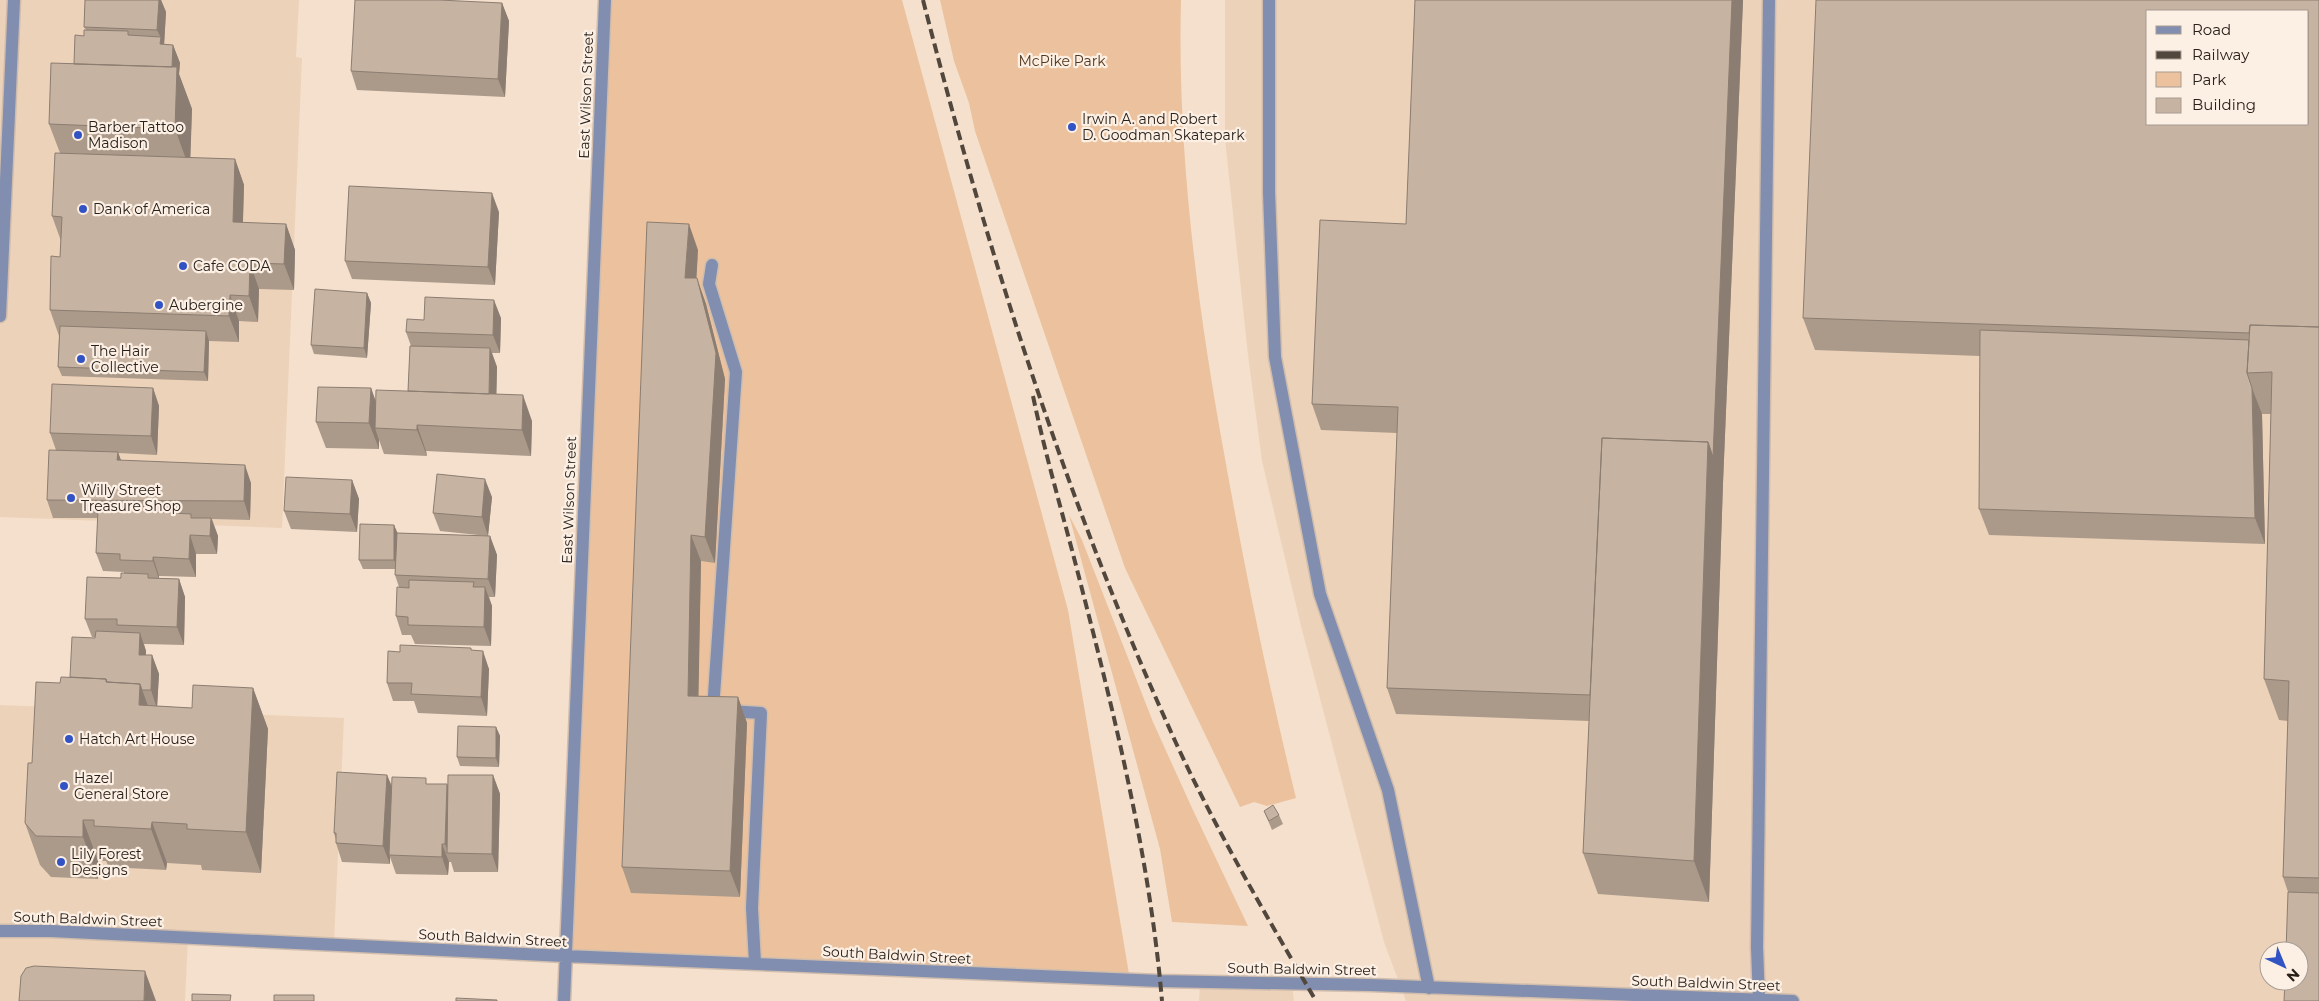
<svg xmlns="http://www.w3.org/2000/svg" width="2319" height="1001" font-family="Montserrat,sans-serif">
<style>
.built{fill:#edd2ba;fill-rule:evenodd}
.green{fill:#ebc29d}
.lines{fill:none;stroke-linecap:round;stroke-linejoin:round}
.minor-casing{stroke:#d0bdad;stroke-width:15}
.minor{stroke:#818eaf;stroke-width:12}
.rail{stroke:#51473d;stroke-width:4;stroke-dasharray:10 5;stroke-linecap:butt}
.wall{fill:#ab9a8a}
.shaded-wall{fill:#8b7d71}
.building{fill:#c7b3a1;stroke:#8b7d71;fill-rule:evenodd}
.poi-dot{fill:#3253c4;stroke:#fcefe4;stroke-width:2}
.labels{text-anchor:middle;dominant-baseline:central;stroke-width:4.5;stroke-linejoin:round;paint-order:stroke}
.park-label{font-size:14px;fill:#52361b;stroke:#fcefe4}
.street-label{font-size:14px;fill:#282019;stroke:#fcefe4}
.poi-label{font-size:14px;fill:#282019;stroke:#fcefe4;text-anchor:start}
</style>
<rect width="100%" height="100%" fill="#f5e0cd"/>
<path class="built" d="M0,0h299l-3,57 6,1 -20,470 -282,-11z
M1225,0h1094v1001h-913l-22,-59 -83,-316 -39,-165 -14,-106 -23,-216zM2148,11h160v113h-160zM2269,951h30v30h-30z
M0,705l344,13 -10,226 -146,-6 -3,63h-185z
M1200,982l92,1 2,18h-95z"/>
<path class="green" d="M605,0h297l166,610 62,370 -565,-24z
M940,0h241c-4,156 17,311 45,464 20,112 43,223 70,334l-29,8 -13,-4 -14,5 -115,-239 -150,-437 -6,-28 -15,-42z
M1069,515l13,25 71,182 39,86 56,118 -76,-4 -12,-73z"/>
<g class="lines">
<g class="minor-casing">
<path id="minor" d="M1269,0v192l6,165 45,237 68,196 41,198
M712,265l-3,19 27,88 -23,338 48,3 -9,195 3,55
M0,316l14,-316
M0,931h51l514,25 595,25 210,4 423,16
M1759,1000l-2,-53 12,-947
M564,1001l41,-1001"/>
</g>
<use href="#minor" class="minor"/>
<path class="rail" d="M923,0c65,254 144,504 253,743 41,89 91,174 140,258
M1033,396c11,53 26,105 40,158 38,147 76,295 89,447"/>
</g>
<path class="wall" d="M85,0h76l5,12 -2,32 9,1 7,18 -1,11 13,35 -2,49 45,1 9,26 -1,38 43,1 9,26 -1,40 -35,-1 -1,33 -19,-1v21l-30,-1 -1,40 -146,-5 -4,-9 1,-31 -9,-26 10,-53 1,-16 -9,-25 8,-63 -11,-29 25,-60 10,-28 2,-6 -2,-3z
M1415,0h328l-20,483 -14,419 -111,-8 -15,-41 6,-132 -193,-7 -9,-26 10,-255 -76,-3 -9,-26 94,-180z
M2319,0v1001l-31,-109 -5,-15 5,-156 -9,-1 -15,-41 7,-265h-9l3,130 -276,-9 -10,-26 1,-153 -165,-6 -12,-32z
M502,3l7,18 -4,76 -148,-7 -6,-19z
M499,212l-4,73 -143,-6 -7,-18z
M698,250l-2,28 10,26 19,75 -10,184 -14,-2 -3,135 40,1 9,26 -7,174 -109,-4 -9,-26z
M367,293l4,10 -4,55 -53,-4 -3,-9z
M501,318l-1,35h-8l5,14 -1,27 36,27 -1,35 -105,-5 1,5 -43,-2 -5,-14v9l-53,-1 -10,-26 55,-34 5,14 32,-11 3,-45 -5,-14 18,-12z
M153,388l6,18 -2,49 -39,-2 3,8 130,22 -1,37 -38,-1 6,17 -1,18h-21v23l-37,-1v2l20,1 6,18 -1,48 -40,-1 2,7v4h6l7,19 -2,32 35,2 61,-20 15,41 -7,144 -59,-3 -1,-5 -34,-2 -1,7 -57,-3 -3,-6h-8v18l-47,-2 -11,-12 -15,-42 7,-60 28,-80 10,-6 25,-39v-1h-3l-7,-18 39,-46v-1l-21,-1 -7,-18 2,-35h-45l-6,-18 9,-50 -6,-17z
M352,480l7,19 -2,33 -66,-3 -7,-18z
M492,497l-4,39 -48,-5 -7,-18z
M394,525l3,8 93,3 7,19 -2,42h-6l3,9 -1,40 -76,-2 -4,-9h-9l-6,-19 3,-29 -4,-12v-6h-32l-4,-9z
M472,650l17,19 -2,47 -69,-3 -4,-12h-21l-6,-18 13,-31z
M496,727l4,9 -1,31 -39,-1 -3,-9z
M387,775l5,11 37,-2h18l1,3 45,-12 7,19 -2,78h-44l-3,-10h-2l-1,13 -52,-1 -6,-17v7l-48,-2 -6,-19v-3l-2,-7z
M1264,811l15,4 4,9 -11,6z"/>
<path class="shaded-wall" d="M159,0h2l5,12 -2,34 -4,-2 1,-6 -4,-8z
M1732,0h11l-20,483 -14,419 -15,-41 14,-419z
M502,3l7,18 -4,76 -7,-18z
M173,45l7,18 -1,11 13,35 -2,61 -15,-41 -3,-59z
M235,159l9,26 -2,63 -9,-26z
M492,193l7,19 -4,73 -7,-18z
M286,224l9,26 -1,40 -10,-26z
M689,224l9,26 -3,54 -10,-26z
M250,263l9,26 -1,33 -9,-26z
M697,278l9,26 19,75 -10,184 -10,-26z
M367,293l4,10 -4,55 -3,-10z
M230,295l9,26v21l-10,-26z
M494,300l7,18 -1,35 -7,-18z
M206,331l3,10 -1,40 -4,-9z
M490,348l7,19 -1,51 -7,-18z
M153,388l6,18 -2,49 -6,-19z
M371,388l9,26 -5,14 4,12v9l-10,-26z
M2252,388l10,26 3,130 -10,-26z
M523,395l9,26 -1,35 -9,-26z
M417,425l9,26 1,5 -10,-26z
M118,452l7,19 -8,-11z
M245,465l6,18 -1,37 -6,-19z
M485,479l7,18 -4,39 -6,-19z
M352,480l7,19 -2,33 -7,-18z
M211,518l7,18 -1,18 -7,-18z
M394,525l4,9v35l-4,-9z
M190,535l6,19v23l-7,-18z
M691,535l10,26 -3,161 -10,-26z
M490,536l7,19 -2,42 -7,-18z
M153,557l6,19v3l-6,-18z
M179,579l6,18 -1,48 -7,-18z
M485,587l7,19 -1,40 -7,-19z
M140,633l6,18 -1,22 -6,-18z
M483,651l6,18 -2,47 -6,-19z
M152,655l7,19 -2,35 -6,-19z
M140,684l15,41 -16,-20z
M253,688l15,41 -7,144 -15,-41z
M738,697l9,26 -7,174 -10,-26z
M496,727l4,9 -1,31 -3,-9z
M387,775l7,18 -5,62 1,2v7l-7,-18z
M493,775l7,19 -2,78 -6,-18z
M447,784l7,18 -5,51 -4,-9z
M83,820l15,41v18l-15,-42z
M152,822l15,41 -1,7 -15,-41z
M442,844l7,18 -1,13 -6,-18z
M145,971l11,30h-12z"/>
<path class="building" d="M85,0h74l-2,30 -73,-3z
M355,0h84l63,3 -4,76 -147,-8z
M1415,0h317l-19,457 -5,-15 -106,-4 -12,257 -203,-7 11,-281 -86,-3 8,-184 86,4z
M1816,0h503v327l-69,-2 -1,8 -446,-15zM2148,11h160v113h-160z
M84,30l44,1v4l33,2 -1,7 13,1 -1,22 -98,-3 1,-29 9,1z
M51,63l126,4 -2,62 -126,-5z
M55,153l180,6 -2,63 53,2 -2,40 -34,-1 -1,33 -19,-1 -1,21 -179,-6 1,-54 9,1 2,-40 -10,-1z
M349,186l143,7 -4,74 -143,-6z
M647,222l42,2 -4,54h12l19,75 -11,184 -14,-2 -3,161 50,1 -8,174 -108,-4z
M315,289l52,4 -3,55 -53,-3z
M425,297l69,3 -1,35 -87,-3 1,-13 17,1z
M2250,325l69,2v551l-36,-1 6,-196 -25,-2 8,-307 -25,1z
M60,326l146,5 -2,41 -146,-5z
M1980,330l269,10 -2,33 5,15 3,130 -276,-9z
M410,346l80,2 -1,46 -81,-3z
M52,384l101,4 -2,48 -101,-3z
M318,387l53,1 -2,35 -53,-1z
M376,390l147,5 -1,35 -105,-5v5l-42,-2z
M1602,438l106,4 -14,419 -111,-8z
M49,450l69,2 -1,8 128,5 -1,36 -197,-1z
M437,474l48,5 -3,38 -49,-4z
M286,477l66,3 -2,34 -66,-3z
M123,506l32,1 -1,5 37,2v4h20l-1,18 -20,-1 -1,24 -36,-2v4l-33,-1v-6l-24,-1 2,-43 24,1z
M360,524l34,1v35h-35z
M397,533l93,3 -2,43 -93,-4z
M121,573l27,1v4l31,1 -2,48 -60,-2v-6h-32l2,-42 34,1z
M409,580l65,2 -1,5h12l-1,40 -76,-2v-8l-12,-1 1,-29 12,1z
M96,631l44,2 -1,22h13l-1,35h-9l-2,-6 -33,-2 -1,-3 -36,-2 2,-40 23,1z
M400,645l71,3v2l12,1 -2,46 -70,-3 1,-11h-25l1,-32 12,1z
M61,677l45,2v3l34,2 -1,21 53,3 1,-23 60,3 -7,144 -59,-3v-5l-35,-2 -1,7 -57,-3v-6h-11v17l-47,-1 -11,-13 3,-60h4l4,-81 24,1z
M458,726l38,1v31l-39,-1z
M337,772l50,3 -4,71 -47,-3v-10h-2z
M448,775h45l-1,79 -45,-1z
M392,777l34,1v6h21l-2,60h-3v13l-53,-2z
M1273,805l6,10 -10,6 -5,-10z
M2288,892l31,1v108h-35l1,-20h14v-30h-13z
M34,966l111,5 -1,30h-125l2,-25 5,-8z
M192,994l39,1 -1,6h-38z
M274,995h40v6h-40z
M456,998l41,2v1h-41z"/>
<g class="poi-dot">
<circle cx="1072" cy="127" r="5"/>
<circle cx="78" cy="135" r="5"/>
<circle cx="83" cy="209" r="5"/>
<circle cx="183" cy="266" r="5"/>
<circle cx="159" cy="305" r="5"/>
<circle cx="81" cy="359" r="5"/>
<circle cx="71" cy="498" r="5"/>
<circle cx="69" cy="739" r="5"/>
<circle cx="64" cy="786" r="5"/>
<circle cx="61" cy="862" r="5"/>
</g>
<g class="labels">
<g class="park-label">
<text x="1062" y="61">McPike Park</text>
</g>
<g class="street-label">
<text transform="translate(586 95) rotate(-88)">East Wilson Street</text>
<text transform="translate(569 500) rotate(-88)">East Wilson Street</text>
<text transform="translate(88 919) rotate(2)">South Baldwin Street</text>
<text transform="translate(493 938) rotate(3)">South Baldwin Street</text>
<text transform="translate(897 955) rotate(3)">South Baldwin Street</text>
<text transform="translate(1302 969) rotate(1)">South Baldwin Street</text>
<text transform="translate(1706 983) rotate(2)">South Baldwin Street</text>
</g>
<g class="poi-label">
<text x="1082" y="119">Irwin A. and Robert<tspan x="1082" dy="16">D. Goodman Skatepark</tspan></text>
<text x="88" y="127">Barber Tattoo<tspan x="88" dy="16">Madison</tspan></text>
<text x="93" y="209">Dank of America</text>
<text x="193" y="266">Cafe CODA</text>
<text x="169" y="305">Aubergine</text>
<text x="91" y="351">The Hair<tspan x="91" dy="16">Collective</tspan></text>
<text x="81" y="490">Willy Street<tspan x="81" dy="16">Treasure Shop</tspan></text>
<text x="79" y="739">Hatch Art House</text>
<text x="74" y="778">Hazel<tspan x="74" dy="16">General Store</tspan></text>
<text x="71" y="854">Lily Forest<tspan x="71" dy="16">Designs</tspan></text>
</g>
</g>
<rect x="2146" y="10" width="162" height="115" fill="#fcefe4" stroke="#a79c93"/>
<rect x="2156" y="26" width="25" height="8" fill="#818eaf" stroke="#a79c93"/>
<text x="2192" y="35" font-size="15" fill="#282019">Road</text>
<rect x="2156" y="51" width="25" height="8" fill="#51473d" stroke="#a79c93"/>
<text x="2192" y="60" font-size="15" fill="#282019">Railway</text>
<rect x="2156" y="72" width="25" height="15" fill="#ebc29d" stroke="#a79c93"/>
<text x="2192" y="85" font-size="15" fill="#282019">Park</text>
<rect x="2156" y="98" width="25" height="15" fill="#c7b3a1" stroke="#a79c93"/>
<text x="2192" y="110" font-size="15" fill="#282019">Building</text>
<g transform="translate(2284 966) rotate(136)"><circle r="24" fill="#fcefe4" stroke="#a79c93"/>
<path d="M0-4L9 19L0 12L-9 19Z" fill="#3253c4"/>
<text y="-8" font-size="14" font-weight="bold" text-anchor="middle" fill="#282019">N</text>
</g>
</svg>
